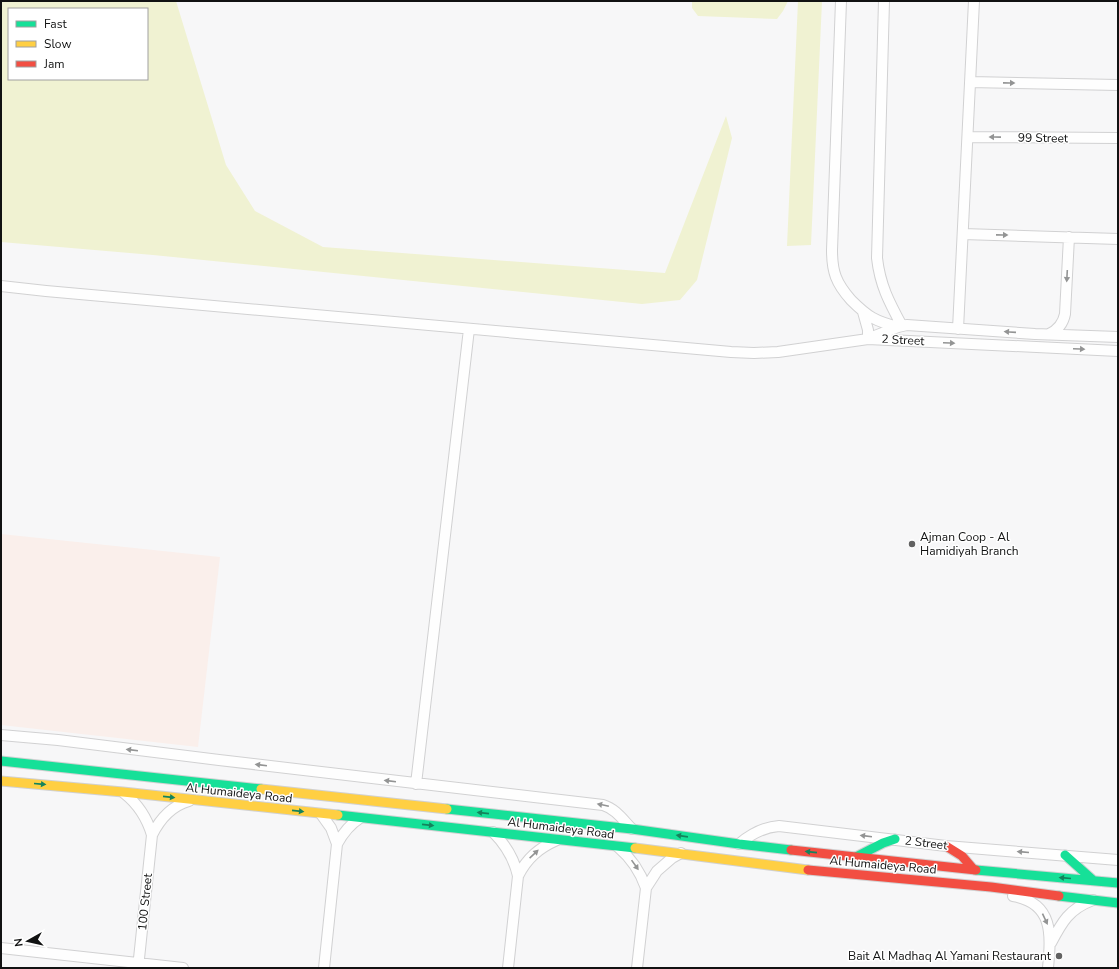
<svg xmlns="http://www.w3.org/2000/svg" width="1119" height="969" font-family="'Nunito Sans',sans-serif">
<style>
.medical{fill:#faefeb}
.green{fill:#f0f2d2;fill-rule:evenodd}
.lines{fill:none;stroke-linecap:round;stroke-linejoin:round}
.street-casing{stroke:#d1d1d2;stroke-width:12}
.fast-casing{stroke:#d1d1d2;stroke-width:11}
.slow-casing{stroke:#d1d1d2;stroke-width:11}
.jam-casing{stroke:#d1d1d2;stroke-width:11}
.street{stroke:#fefefe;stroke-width:10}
.fast{stroke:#16e098;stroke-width:9}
.slow{stroke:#ffcf43;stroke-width:9}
.jam{stroke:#f24e42;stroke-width:9}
.oneway{fill:#939494}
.oneway2{fill:#14835c}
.poi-dot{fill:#626262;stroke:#fff;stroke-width:1.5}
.labels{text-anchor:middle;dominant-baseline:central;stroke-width:3;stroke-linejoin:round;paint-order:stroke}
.street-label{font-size:12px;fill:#111212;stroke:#fff}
.poi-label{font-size:12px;fill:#111212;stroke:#fff;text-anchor:start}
</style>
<rect width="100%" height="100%" fill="#f7f7f8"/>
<path class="medical" d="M1,534l219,23 -22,190 -197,-22z"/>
<path class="green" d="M1,1h175l50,164 29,46 68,36 342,26 61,-157 6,22 -35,142 -17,20 -38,4 -489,-49 -152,-13zM9,9h138v70h-138z
M692,1h96l-5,10 -6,8 -79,-3 -6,-8z
M798,1h24l-11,244 -24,1z"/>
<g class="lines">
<g class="street-casing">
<path id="street" d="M841,1l-9,249c0,22 4,33 19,50 17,17 24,21 47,27
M884,1l-7,257c3,27 12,44 25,68
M970,82l148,3
M968,137l150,1
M963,234l155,5
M1,286l45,5 685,61 23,1 24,-1 90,-13 250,12
M863,312l5,18v9
M958,329l16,-328
M1049,334c9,-4 14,-10 16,-20l4,-77
M872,337l26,-10 9,-2 128,9 83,3
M1,735l57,5 161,20 384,45c13,4 20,15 29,24
M416,784l53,-455
M124,793c14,11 23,25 28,42
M321,814l10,14 6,16
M493,832c13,13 21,26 25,44
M739,844c12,-10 25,-17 40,-18l167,20 172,14
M618,847c13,11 22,24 28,41
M1013,896c41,7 38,39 35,72
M1051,943c11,-21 18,-34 42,-43
M1,948l182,20
M138,968l14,-133c8,-16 19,-29 37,-34
M324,968l13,-124c6,-11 12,-19 23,-26
M508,968l10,-92c9,-18 21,-28 39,-36
M637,968l9,-80 11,-17 15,-13 9,-5"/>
</g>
<g class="fast-casing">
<path id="fast" d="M1,761l260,28
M447,809l185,20 107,15 52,6
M338,815l297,33
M1065,855l29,26
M856,857l27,-14 12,-4
M976,870l142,13
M1059,896l59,7"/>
</g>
<g class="slow-casing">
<path id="slow" d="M1,781l122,11 215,23
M261,789l186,20
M635,848l173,22"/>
</g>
<g class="jam-casing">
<path id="jam" d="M946,846l16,10 12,14
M791,850l185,20
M808,870l183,17 68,9"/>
</g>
<use href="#street" class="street"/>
<use href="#fast" class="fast"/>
<use href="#slow" class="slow"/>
<use href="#jam" class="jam"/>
</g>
<defs><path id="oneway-solid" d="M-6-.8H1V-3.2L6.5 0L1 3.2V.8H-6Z"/></defs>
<g class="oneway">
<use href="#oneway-solid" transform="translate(1009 83) rotate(1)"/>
<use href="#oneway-solid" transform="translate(995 137) rotate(-179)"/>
<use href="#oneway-solid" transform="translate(1002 235) rotate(1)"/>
<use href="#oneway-solid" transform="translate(1067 276) rotate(93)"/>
<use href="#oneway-solid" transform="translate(1010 332) rotate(-176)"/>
<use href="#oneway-solid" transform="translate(949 343) rotate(3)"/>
<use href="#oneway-solid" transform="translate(1079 349) rotate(3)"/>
<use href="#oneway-solid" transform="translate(132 750) rotate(-173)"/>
<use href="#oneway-solid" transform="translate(261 765) rotate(-173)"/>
<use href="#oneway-solid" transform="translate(390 781) rotate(-173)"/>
<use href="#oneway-solid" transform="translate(603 805) rotate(-168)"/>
<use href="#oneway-solid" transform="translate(866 836) rotate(-173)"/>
<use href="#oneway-solid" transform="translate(1023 852) rotate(-175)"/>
<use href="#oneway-solid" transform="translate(534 854) rotate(-43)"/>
<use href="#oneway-solid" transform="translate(635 865) rotate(55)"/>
<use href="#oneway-solid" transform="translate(1045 919) rotate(65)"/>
</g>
<g class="oneway2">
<use href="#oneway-solid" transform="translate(40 784) rotate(5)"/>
<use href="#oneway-solid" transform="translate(169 797) rotate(6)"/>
<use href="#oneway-solid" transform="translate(298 811) rotate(6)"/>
<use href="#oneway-solid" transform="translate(483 813) rotate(-174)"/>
<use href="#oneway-solid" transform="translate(428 825) rotate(6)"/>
<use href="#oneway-solid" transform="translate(682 836) rotate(-172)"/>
<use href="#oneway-solid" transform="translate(811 852) rotate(-174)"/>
<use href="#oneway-solid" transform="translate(1065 878) rotate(-175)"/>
</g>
<g class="poi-dot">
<circle cx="912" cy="544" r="4"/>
<circle cx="1059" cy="956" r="4"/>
</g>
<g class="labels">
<g class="street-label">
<text transform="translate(1043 138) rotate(1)">99 Street</text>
<text transform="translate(903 340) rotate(3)">2 Street</text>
<text transform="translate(239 793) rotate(6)">Al Humaideya Road</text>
<text transform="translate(561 828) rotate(7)">Al Humaideya Road</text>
<text transform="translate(926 843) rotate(7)">2 Street</text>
<text transform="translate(883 865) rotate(5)">Al Humaideya Road</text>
<text transform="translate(145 902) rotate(-84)">100 Street</text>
</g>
<g class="poi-label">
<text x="920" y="537">Ajman Coop - Al<tspan x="920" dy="14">Hamidiyah Branch</tspan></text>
<text x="1051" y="956" text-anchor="end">Bait Al Madhaq Al Yamani Restaurant</text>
</g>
</g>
<rect width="1119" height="969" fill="none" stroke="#111212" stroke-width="4"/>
<rect x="8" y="8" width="140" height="72" fill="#ffffff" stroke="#a0a0a0"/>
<rect x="16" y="21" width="20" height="6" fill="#16e098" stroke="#a0a0a0"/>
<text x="44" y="28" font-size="12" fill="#111212">Fast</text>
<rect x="16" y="41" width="20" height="6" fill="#ffcf43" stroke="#a0a0a0"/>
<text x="44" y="48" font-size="12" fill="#111212">Slow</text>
<rect x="16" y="61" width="20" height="6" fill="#f24e42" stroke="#a0a0a0"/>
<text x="44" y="68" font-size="12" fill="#111212">Jam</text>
<g transform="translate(28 941) rotate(262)" stroke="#ffffff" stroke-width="3" paint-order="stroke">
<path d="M0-3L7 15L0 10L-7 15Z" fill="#111212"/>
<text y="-6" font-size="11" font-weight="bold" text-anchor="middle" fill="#111212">N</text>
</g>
</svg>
